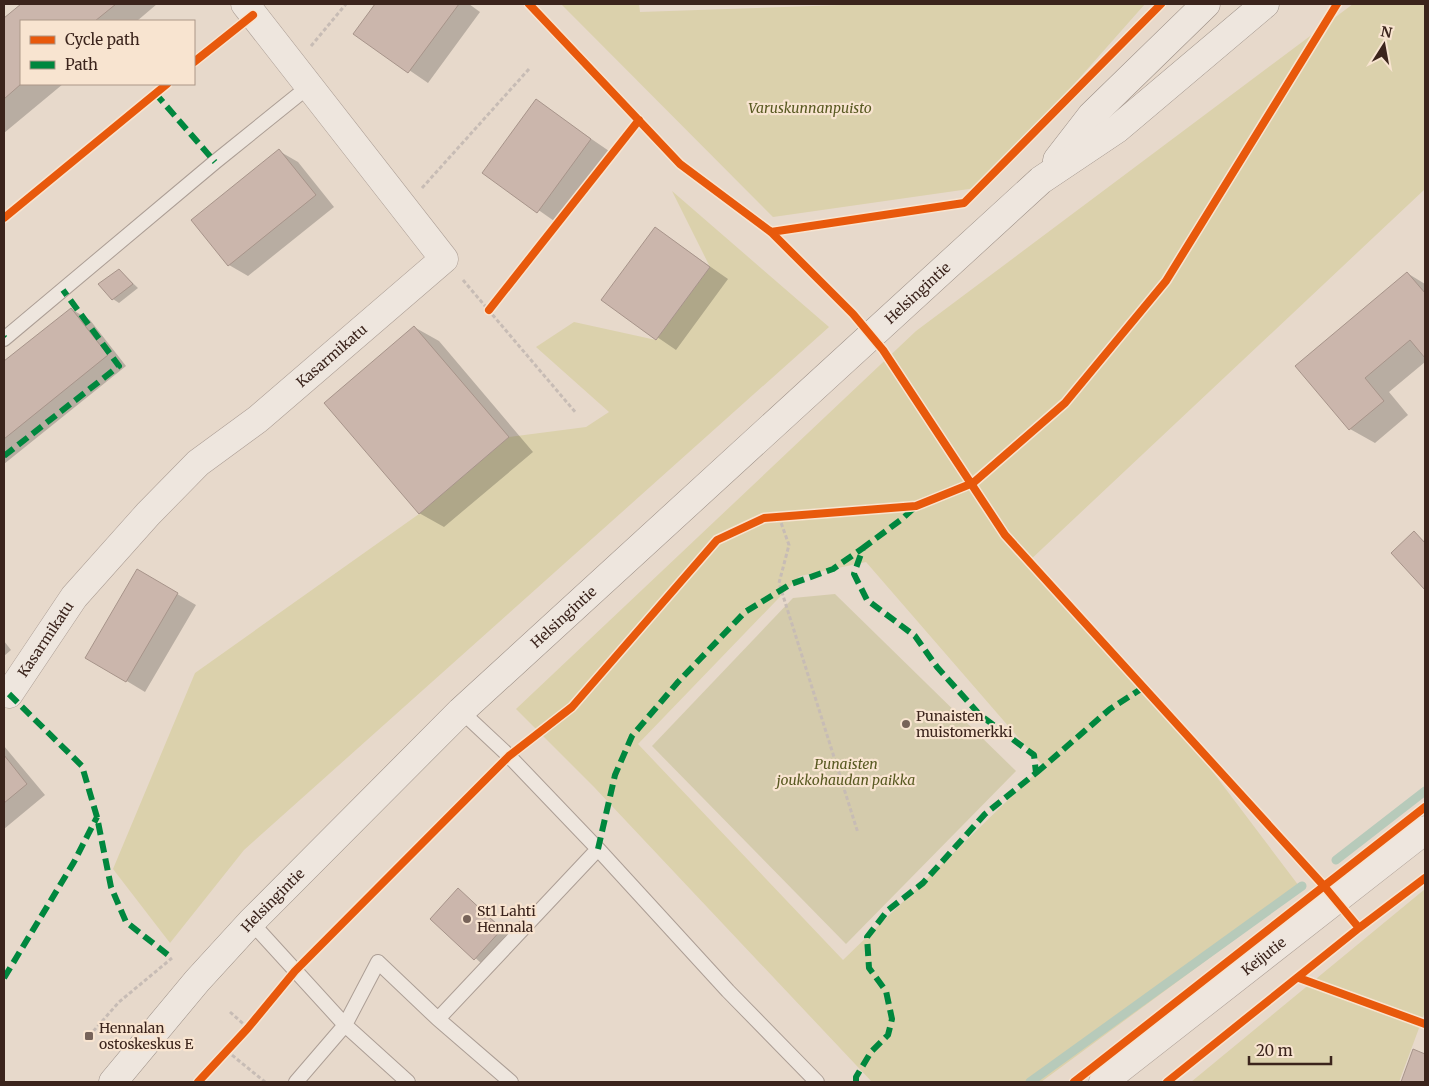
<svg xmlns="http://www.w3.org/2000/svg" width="1429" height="1086" font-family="Merriweather,serif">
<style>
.green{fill:#dbd1ac;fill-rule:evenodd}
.cemetery{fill:#d4cbac}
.shadow{fill:#0003}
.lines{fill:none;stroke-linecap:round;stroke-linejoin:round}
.stream{stroke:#b7caba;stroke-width:9}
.building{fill:#cbb6ac;stroke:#a7948a}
.service-casing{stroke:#ac9e95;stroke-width:16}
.minor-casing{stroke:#ac9e95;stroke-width:29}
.secondary-casing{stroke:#9b8e85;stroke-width:29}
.path{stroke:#c7bcb5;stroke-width:3;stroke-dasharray:4 2.5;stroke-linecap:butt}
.service{stroke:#eee6de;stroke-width:14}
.minor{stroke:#eee6de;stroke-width:28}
.secondary{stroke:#eee6de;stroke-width:28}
.quiet{stroke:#00873e;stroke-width:6;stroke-dasharray:12 6;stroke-linecap:butt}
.cycleway-casing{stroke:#f8e4d0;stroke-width:11}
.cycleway{stroke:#e8590c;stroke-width:8}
.poi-dot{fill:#776359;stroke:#f8e4d0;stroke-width:2}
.labels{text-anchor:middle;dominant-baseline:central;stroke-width:4.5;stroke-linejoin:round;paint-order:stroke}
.park-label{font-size:14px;font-style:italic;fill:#585921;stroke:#f8e4d0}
.street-label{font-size:14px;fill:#3b241c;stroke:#f8e4d0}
.poi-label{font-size:14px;fill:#3b241c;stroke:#f8e4d0;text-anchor:start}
</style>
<rect width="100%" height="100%" fill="#e7d9cb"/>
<path class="green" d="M561,4h78l1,8 232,-8h273l-162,183 -210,30z
M1353,4h72v185l-398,374 167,184 108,143 -261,192h-169l-278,-295 -78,-78 400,-378zM866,562l177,204 -200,194 -205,-216 162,-168z
M672,191l157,136 -585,523 -74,93 -57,-74 82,-196 224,-159 90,-77 77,-10 23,-15 -73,-65 38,-25 82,18 54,-73z
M1425,889v123l-26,70h-208z"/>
<path class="cemetery" d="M835,594l181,177 -170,173 -194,-198 141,-148z"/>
<path class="shadow" d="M23,4h134l-20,17h-116v63h42l-59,49v-113z
M376,4h93l11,8 -52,71 -73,-50z
M536,101l73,50 -52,72 -73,-51z
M279,151l19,11 36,45 -86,69 -19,-11z
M655,228l73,51 -52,71 -73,-50z
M119,270l19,18 -19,15 -6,-4z
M1407,273l18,11v78l-36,30 19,23 -33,28 -25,-14 -53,-63z
M71,309l19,11 36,46 -122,98v-101z
M414,327l25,14 94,111 -89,75 -25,-14z
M1414,533l11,9v46l-33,-35z
M138,571l58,34 -51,87 -58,-35z
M4,641l7,9 -7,6z
M4,746l41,49 -41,34z
M458,890l50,43 -27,30 -49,-44z"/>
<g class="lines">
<path class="stream" d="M1336,860l89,-69
M1030,1082l272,-196"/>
</g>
<path class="building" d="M21,4h95l-21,17h-74v63l-17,15v-81z
M375,4h84l-51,69 -55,-39z
M536,99l55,40 -54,74 -55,-40z
M279,149l37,46 -88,71 -37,-46z
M655,227l55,40 -54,73 -55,-40z
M119,269l14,15 -21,16 -14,-16z
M1407,272l18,21v65l-15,-18 -45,38 19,23 -35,29 -54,-64z
M71,308l37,47 -104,84v-78z
M414,326l95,111 -90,77 -95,-111z
M1414,531l11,12v47l-34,-37z
M137,569l41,24 -52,89 -41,-24z
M4,755l23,29 -23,19z
M458,888l44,41 -28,31 -44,-41z
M1413,1049l12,5v28h-24z"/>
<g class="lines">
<g class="service-casing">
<path id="service" d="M4,339l211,-177 93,-75
M461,711l48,45 89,93 -160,170 73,63
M598,849l130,142 89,91
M251,922l94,103 63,57
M296,1082l49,-57 33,-63 60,57"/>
</g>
<g class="minor-casing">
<g id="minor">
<path id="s1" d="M9,694l65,-97 74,-83 50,-51 60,-44 186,-160 -199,-255"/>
<path id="s2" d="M1103,1082l322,-252"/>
</g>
</g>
<g class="secondary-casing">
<g id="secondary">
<path d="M1057,160l34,-44 115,-112"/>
<path id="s3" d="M113,1082l84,-101 54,-59 210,-211 580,-531 76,-51 148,-125"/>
</g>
</g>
<path class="path" d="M311,46l35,-42
M422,188l107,-119
M463,280l113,133
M779,517l10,28 -10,38 79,250
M230,1012l18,16
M89,1036l30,-34 53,-44
M227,1051l38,31"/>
<use href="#service" class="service"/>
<use href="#minor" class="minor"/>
<use href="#secondary" class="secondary"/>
<path class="quiet" d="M155,93l60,69
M4,337l1,1
M4,456l115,-90 -56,-76
M9,694l73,72 15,51 14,70 15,35 46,36
M1036,773l74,-64 34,-22
M598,849l17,-74 17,-39 46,-54 67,-70 46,-28 42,-15 30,-21
M4,978l70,-116 23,-45
M856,1082v-5l15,-25 17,-17 4,-16 -6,-28 -17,-23 -2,-31 21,-27 35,-27 62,-69 51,-41 -2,-18 -54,-40 -43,-48 -22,-31 -48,-36 -13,-26 9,-26 39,-29 14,-13"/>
<g class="cycleway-casing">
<path id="cycleway" d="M529,4l151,160 91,68 82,82 30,36 122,185 319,351 35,42 -192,154
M194,62l59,-47
M4,218l163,-134
M771,232l193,-29 197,-199
M489,310l150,-190
M1359,928l66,-50
M1299,978l126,46
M198,1082l50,-54 47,-57 214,-215 63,-49 145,-167 47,-22 152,-12 57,-23 92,-80 101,-122 171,-277
M1074,1082l351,-275"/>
</g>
<use href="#cycleway" class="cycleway"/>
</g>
<g class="poi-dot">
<circle cx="906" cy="724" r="5"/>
<circle cx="467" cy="919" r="5"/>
<rect x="84" y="1031" width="10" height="10" rx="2.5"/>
</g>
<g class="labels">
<g class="park-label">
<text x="810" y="108">Varuskunnanpuisto</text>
<text x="846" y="764">Punaisten<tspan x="846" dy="16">joukkohaudan paikka</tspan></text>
</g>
<g class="street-label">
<text stroke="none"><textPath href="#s3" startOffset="1128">Helsingintie</textPath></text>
<text stroke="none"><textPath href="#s1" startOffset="471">Kasarmikatu</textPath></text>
<text stroke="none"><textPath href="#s3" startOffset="648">Helsingintie</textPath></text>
<text stroke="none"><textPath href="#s1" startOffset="66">Kasarmikatu</textPath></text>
<text stroke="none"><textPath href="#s3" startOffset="242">Helsingintie</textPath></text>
<text stroke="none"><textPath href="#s2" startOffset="204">Keijutie</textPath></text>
</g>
<g class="poi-label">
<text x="916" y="716">Punaisten<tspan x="916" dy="16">muistomerkki</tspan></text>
<text x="477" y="911">St1 Lahti<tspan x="477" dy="16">Hennala</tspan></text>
<text x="99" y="1028">Hennalan<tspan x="99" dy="16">ostoskeskus E</tspan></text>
</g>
</g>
<rect width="1429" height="1086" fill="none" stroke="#3b241c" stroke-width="10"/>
<rect x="20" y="20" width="175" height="65" fill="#f8e4d0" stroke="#ac9788"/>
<rect x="30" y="36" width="25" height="8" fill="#e8590c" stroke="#ac9788"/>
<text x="65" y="45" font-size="15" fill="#3b241c">Cycle path</text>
<rect x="30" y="61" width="25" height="8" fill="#00873e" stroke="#ac9788"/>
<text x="65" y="70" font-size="15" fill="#3b241c">Path</text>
<g transform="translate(1384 45) rotate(11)" stroke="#f8e4d0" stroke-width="4" paint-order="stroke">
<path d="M0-4L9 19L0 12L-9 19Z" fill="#3b241c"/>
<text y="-8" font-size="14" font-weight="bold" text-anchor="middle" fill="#3b241c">N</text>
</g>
<path d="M1249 1056v8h82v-8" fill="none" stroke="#3b241c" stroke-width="2.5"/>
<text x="1256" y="1056" font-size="15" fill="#3b241c" stroke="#f8e4d0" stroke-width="4" paint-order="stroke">20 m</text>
</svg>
